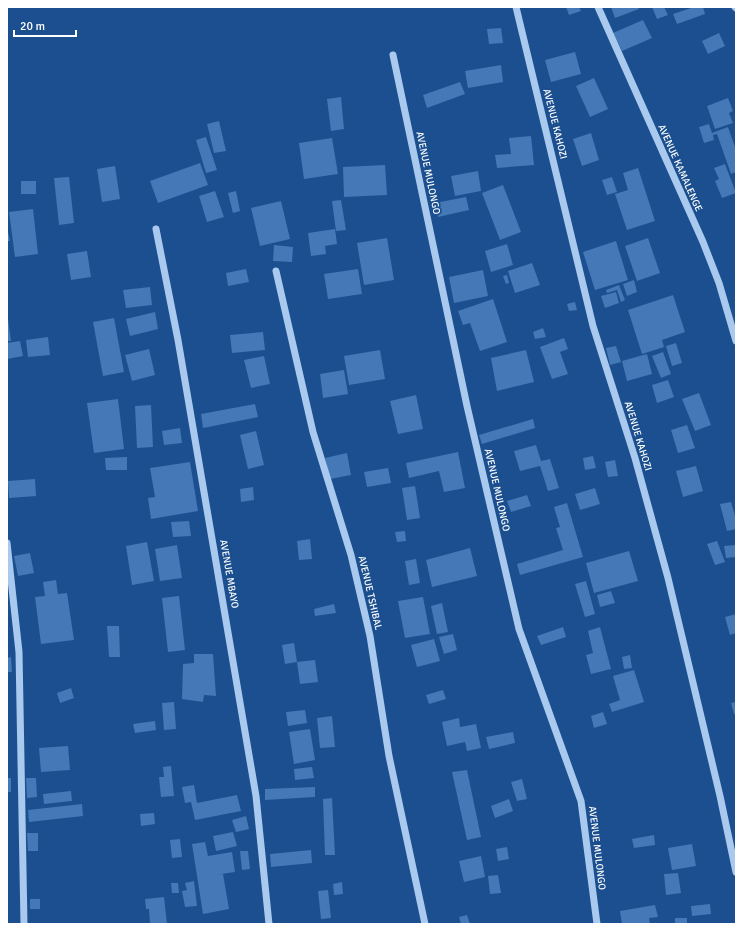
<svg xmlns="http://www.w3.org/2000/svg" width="743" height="931" font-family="Signika,sans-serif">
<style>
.building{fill:#4478b7}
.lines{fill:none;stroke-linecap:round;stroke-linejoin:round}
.minor{stroke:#a9c9ee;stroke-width:7}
.labels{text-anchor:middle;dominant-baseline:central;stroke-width:3.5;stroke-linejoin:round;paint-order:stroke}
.street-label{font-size:10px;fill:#fff;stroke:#1b4f8f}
</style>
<rect width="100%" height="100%" fill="#1b4f8f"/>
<path class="building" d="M566,7h13l2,4 -12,4z
M611,7h27l1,2 -24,9z
M652,7h12l4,8 -11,4z
M694,7h9l2,7 -28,10 -4,-10z
M643,20l9,18 -30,13 -9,-18z
M501,28l2,15 -14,1 -2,-15z
M719,33l6,13 -17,8 -6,-13z
M575,52l6,22 -30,8 -6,-22z
M501,65l2,17 -35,6 -3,-17z
M594,78l14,31 -18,8 -14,-31z
M460,82l5,12 -38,14 -4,-13z
M341,97l3,32 -13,2 -4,-32z
M728,98l5,13 -4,2 4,10 -18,6 -8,-23z
M219,121l7,30 -12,2 -7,-29z
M709,124l3,9 16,-6 8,23v22l-5,2 -14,-40 -4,1 1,5 -10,3 -5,-16z
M591,133l8,27 -17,6 -9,-27z
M531,136l3,29 -37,3 -2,-13 16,-1 -2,-16z
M206,137l11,33 -11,3 -10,-33z
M332,138l6,36 -34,5 -5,-36z
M200,163l8,22 -50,18 -8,-22z
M725,164l11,29 -14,5 -7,-17 4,-2 -5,-11z
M385,165l2,30 -43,2 -1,-30z
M115,166l5,33 -18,3 -5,-33z
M638,168l17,53 -28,9 -12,-36 13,-4 -5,-17z
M478,171l3,20 -26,5 -4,-20z
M69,177l5,46 -15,2 -5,-47z
M612,177l5,15 -10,3 -5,-15z
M21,181h15v13h-15z
M503,185l18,47 -21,8 -18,-47z
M215,191l9,26 -17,5 -8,-26z
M236,191l4,20 -7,2 -5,-20z
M466,197l3,13 -31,7 -3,-14z
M341,200l5,30 -10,1 -4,-30z
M281,201l9,38 -30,7 -9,-38z
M33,209l5,45 -23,3 -6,-45z
M7,227l3,14h-3z
M335,229l2,15 -12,2 1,8 -15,2 -3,-23z
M387,238l7,42 -30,5 -7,-42z
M648,238l12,35 -23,8 -12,-35z
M616,241l12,39 -33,10 -12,-38z
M507,244l6,21 -22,7 -6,-21z
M274,245l19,2 -1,15 -19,-1z
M87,251l4,26 -20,3 -4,-26z
M532,263l8,22 -25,8 -7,-22z
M246,269l3,13 -21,4 -2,-13z
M358,269l4,25 -34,5 -4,-25z
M483,270l5,26 -34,7 -5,-26z
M507,275l2,8 -3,1 -3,-8z
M634,280l3,12 -10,4 -4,-12z
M619,285l6,15 -4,2 -4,-12 -10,3 -1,-3z
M150,287l2,18 -26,3 -3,-18z
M616,292l3,11 -14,5 -4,-12z
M673,295l12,37 -23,8 2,7 -22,7 -14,-44z
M493,299l14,43 -27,9 -10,-28 -7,2 -5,-14z
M575,302l2,8 -8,1 -2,-7z
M7,311l4,30h-4z
M155,312l3,17 -28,7 -4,-17z
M114,318l10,54 -21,4 -10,-54z
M543,328l3,9 -11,2 -2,-7z
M263,332l2,18 -33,3 -2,-18z
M48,337l2,18 -22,2 -2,-17z
M564,338l4,11 -8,3 8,22 -16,5 -12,-32z
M20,341l3,15 -16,3v-16z
M676,343l6,20 -10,3 -6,-20z
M616,346l5,16 -11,3 -4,-17z
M149,349l6,26 -23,6 -7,-26z
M380,350l5,29 -36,6 -5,-29z
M526,350l8,32 -37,9 -6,-33z
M663,352l8,22 -10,4 -9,-22z
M647,354l5,20 -25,7 -5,-20z
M264,356l6,28 -19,4 -7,-28z
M344,370l4,24 -25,4 -3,-24z
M668,380l6,17 -17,6 -5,-18z
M699,393l12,32 -16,6 -13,-32z
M416,395l7,34 -25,5 -8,-33z
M118,399l6,50 -30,4 -7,-50z
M255,404l3,13 -55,11 -2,-14z
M151,405l2,42 -16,1 -2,-42z
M533,419l2,9 -53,16 -3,-9z
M687,425l8,23 -17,5 -7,-23z
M180,428l2,15 -18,2 -2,-14z
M256,431l8,34 -16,4 -8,-34z
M536,445l5,16 9,-2 9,29 -11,3 -8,-25 -20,5 -6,-20z
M458,452l7,36 -21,4 -5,-21 -30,7 -3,-15z
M347,453l4,22 -21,4 -5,-21z
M593,456l3,12 -11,2 -2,-12z
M127,457v13h-21l-1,-12z
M615,460l3,16 -10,1 -3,-15z
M190,462l8,49 -47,8 -3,-21 7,-1 -5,-29z
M696,466l7,25 -20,6 -7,-26z
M388,468l3,15 -24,4 -3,-15z
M35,479l1,17 -27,2 -1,-17z
M415,486l5,32 -13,2 -5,-32z
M253,487l1,13 -13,2 -1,-13z
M595,488l5,16 -20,6 -5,-16z
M527,495l4,11 -20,6 -4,-11z
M731,502l5,17v10l-9,2 -7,-27z
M567,503l16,54 -63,18 -3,-11 46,-14 -7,-22 4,-1 -6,-20z
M189,521l2,15 -18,1 -2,-15z
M405,531l1,10 -9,1 -2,-10z
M310,539l2,20 -13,1 -2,-19z
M717,541l8,21 -10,3 -8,-21z
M147,542l7,39 -22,4 -6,-39z
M177,545l5,33 -22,3 -5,-32z
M735,545l1,12 -10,1 -2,-12z
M470,548l7,28 -45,11 -6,-27z
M629,551l9,30 -44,12 -8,-30z
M30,553l4,20 -16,3 -4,-20z
M416,559l4,24 -11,2 -4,-24z
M56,580l2,14 9,-1 7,47 -33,4 -6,-47 10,-1 -2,-14z
M586,581l9,33 -10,3 -10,-33z
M611,591l4,12 -15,4 -3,-12z
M179,596l6,54 -17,2 -6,-54z
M423,597l7,37 -25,4 -7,-37z
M442,603l6,29 -11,2 -6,-28z
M334,604l2,9 -21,3 -1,-7z
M736,614v19l-6,2 -5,-18z
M107,626h12l1,31h-11z
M563,627l3,10 -25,8 -4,-9z
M600,627l11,42 -20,5 -5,-19 7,-2 -5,-22z
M453,634l4,16 -13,4 -5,-17z
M434,639l6,22 -23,6 -6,-22z
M294,643l3,19 -12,2 -3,-19z
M194,654h19l3,42 -12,-1 -1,7 -21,-3 1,-35 11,-1z
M630,655l2,13 -8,1 -2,-12z
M11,657l1,15h-5v-14z
M315,660l3,22 -18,2 -3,-22z
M634,670l10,32 -32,10 -3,-8 11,-4 -7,-24z
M71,688l3,10 -14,5 -3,-10z
M443,690l3,9 -17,5 -3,-9z
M174,702l2,27 -12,1 -2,-27z
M736,702v12h-2l-3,-11z
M305,710l2,13 -19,3 -2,-14z
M603,712l4,12 -13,4 -3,-12z
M332,716l3,31 -15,1 -3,-30z
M459,718l1,9 16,-3 5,24 -14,3 -2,-9 -18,4 -5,-24z
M155,721l1,9 -21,3 -2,-9z
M310,729l5,31 -21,4 -5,-32z
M513,732l2,11 -26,6 -3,-12z
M68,746l2,24 -29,2 -2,-24z
M171,766l3,30 -13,1 -2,-20h5l-1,-10z
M312,767l2,11 -19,2 -1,-11z
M467,770l14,67 -14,3 -15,-68z
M7,778h4v14h-4z
M26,778h10l1,19 -10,1z
M522,779l5,20 -10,2 -6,-19z
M194,785l3,18 40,-8 4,16 -46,9 -4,-18 -6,1 -3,-16z
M315,787v10l-50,3v-11z
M71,791l1,10 -28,3 -1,-10z
M332,798l3,57h-10l-2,-56z
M509,799l4,12 -18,7 -4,-12z
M82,804l1,12 -54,6 -1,-12z
M154,813l1,11 -14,2 -1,-12z
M246,816l3,13 -13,3 -4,-12z
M233,832l4,14 -21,5 -3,-15z
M27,833h11v18h-10z
M654,835l1,10 -21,3 -2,-9z
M180,839l2,18 -10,1 -2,-18z
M205,842l3,14 24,-4 3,20 -20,3 8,-1 6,35 -26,5 -11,-70z
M692,844l4,22 -24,4 -4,-22z
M507,847l2,12 -11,2 -2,-12z
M311,850l1,13 -41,4 -1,-13z
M240,851h8l2,18 -8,1z
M481,856l4,21 -21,5 -5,-21z
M678,873l3,20 -15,2 -2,-21z
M498,875l3,18 -11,1 -2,-18z
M194,881l3,25 -12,1 -3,-16 5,-1 -2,-7z
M342,882l1,12 -9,1 -1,-11z
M171,883h7l1,10h-7z
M328,890l3,28 -10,1 -3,-28z
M164,897l3,27h-17l-1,-15h-3l-1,-10z
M30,899h10v10h-10z
M710,904l1,10 -19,2 -1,-10z
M655,905l3,12 -9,1 1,6h-28l-2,-13z
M467,915l3,9h-9l-2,-7z
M675,918h12v6h-12z"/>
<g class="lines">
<path class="minor" d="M516,7l77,319 42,132 33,120 52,218 16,76
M598,7l105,235 16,41 17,58
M735,7l1,1
M393,55l74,351 52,223 62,172 16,123
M156,229l22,111 78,456 13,128
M276,271l37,161 38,123 19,81 19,120 36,168
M7,543l12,109 5,272"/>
</g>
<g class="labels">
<g class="street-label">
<text transform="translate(555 124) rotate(76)">AVENUE KAHOZI</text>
<text transform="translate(680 168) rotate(66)">AVENUE KAMALENGE</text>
<text transform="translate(428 173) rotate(78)">AVENUE MULONGO</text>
<text transform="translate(638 436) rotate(73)">AVENUE KAHOZI</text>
<text transform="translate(497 490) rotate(77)">AVENUE MULONGO</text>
<text transform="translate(229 574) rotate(80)">AVENUE MBAYO</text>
<text transform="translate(370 593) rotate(77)">AVENUE TSHIBAL</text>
<text transform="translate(597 848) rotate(83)">AVENUE MULONGO</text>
</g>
</g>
<rect width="743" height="931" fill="none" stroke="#ffffff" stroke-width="16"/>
<path d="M14 30v6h62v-6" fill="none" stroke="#ffffff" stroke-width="2"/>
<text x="20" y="30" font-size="12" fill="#ffffff" stroke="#1b4f8f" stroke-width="3" paint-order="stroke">20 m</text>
</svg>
